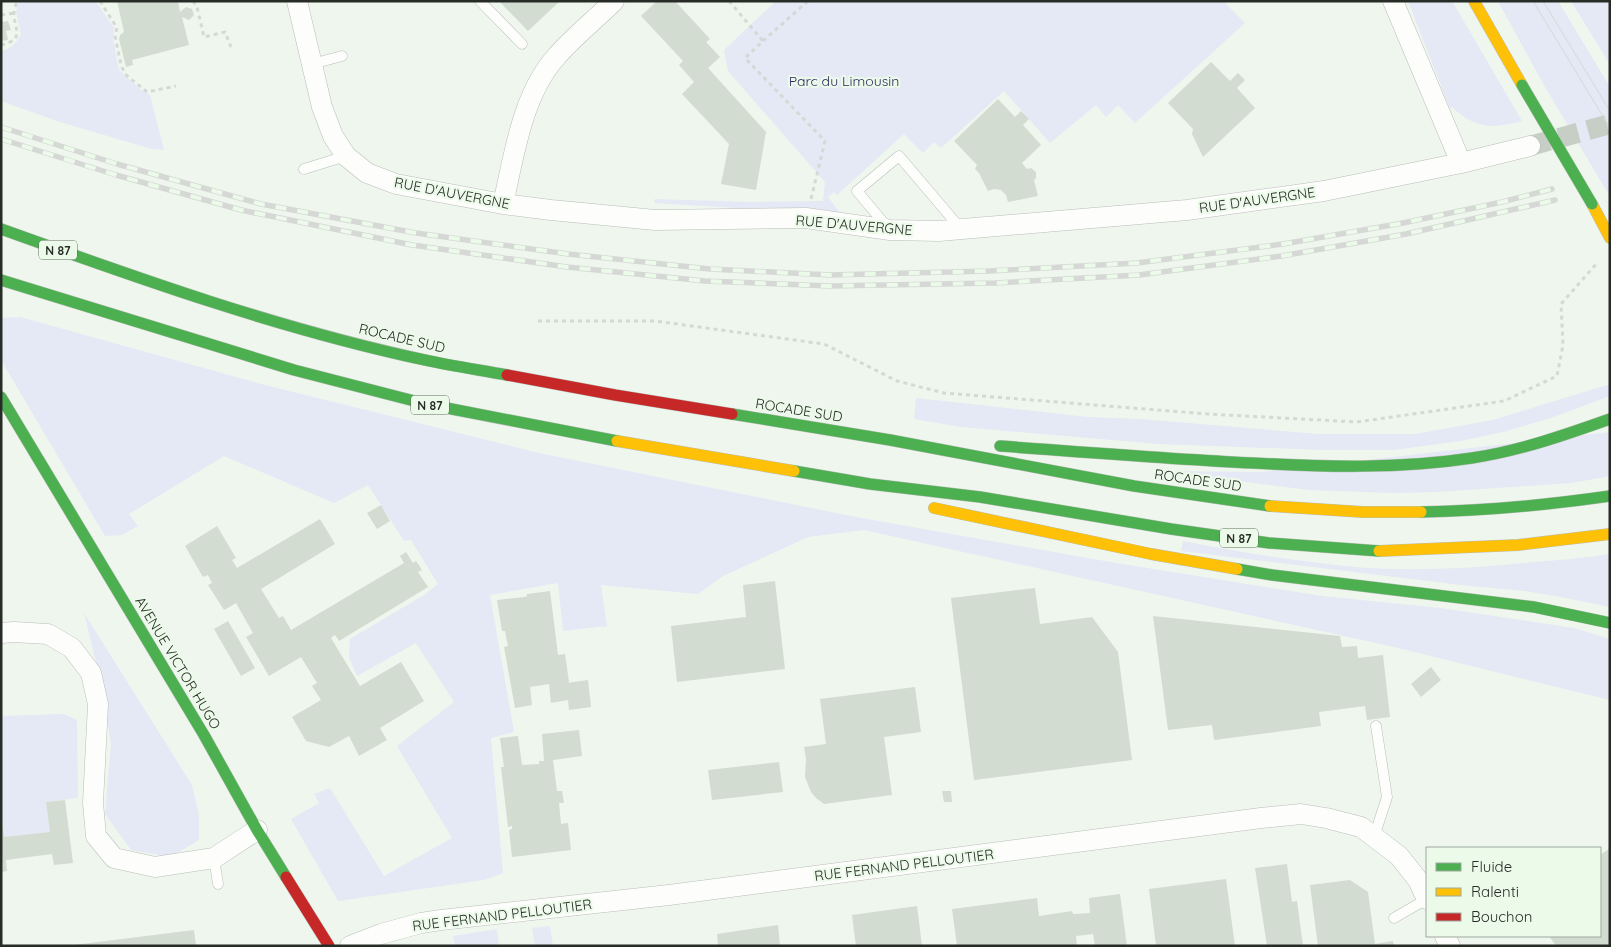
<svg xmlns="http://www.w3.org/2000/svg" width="1611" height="947" font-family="Quicksand,sans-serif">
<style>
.green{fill:#e5e8f5}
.building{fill:#d2dcd0}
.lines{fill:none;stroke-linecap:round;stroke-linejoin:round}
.street-tunnel{stroke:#c7cec6;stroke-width:20;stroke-dasharray:20 10;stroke-linecap:butt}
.lane-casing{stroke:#b9beb8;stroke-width:11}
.street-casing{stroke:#b9beb8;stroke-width:21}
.fast-casing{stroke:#b9beb8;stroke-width:12}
.slow-casing{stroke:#b9beb8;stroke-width:12}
.jam-casing{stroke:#b9beb8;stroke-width:12}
.path{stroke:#d6d8d6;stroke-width:3;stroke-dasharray:4 4;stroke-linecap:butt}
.lane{stroke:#fdfefc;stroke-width:10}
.street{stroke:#fdfefc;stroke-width:20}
.fast{stroke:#4caf50;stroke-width:11}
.slow{stroke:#ffc107;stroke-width:11}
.jam{stroke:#c62828;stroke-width:11}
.tram{stroke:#d6d8d6;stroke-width:1}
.rail-casing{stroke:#d6d8d6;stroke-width:5.5}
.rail{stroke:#ecfaea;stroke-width:4;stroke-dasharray:11;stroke-linecap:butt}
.fast-bridge-casing{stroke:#b9beb8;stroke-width:12;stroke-linecap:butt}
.fast-bridge{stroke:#4caf50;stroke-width:11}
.labels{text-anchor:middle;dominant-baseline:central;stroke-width:4.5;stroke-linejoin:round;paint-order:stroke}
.shield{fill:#ecfaea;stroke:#626a61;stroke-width:1}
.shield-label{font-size:12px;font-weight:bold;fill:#272c26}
.park-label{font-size:14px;fill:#2d2860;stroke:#ecfaea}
.street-label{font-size:14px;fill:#272c26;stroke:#ecfaea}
</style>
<rect width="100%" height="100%" fill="#eff6ee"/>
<path class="green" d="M19,1l77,1 18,26 -1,11 6,31 21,19 10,6 14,55 -12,-1 -92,-27 -59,-21v-50c11,-3 15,-7 20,-17l-5,-22z
M776,1h447l22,22 -110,100 -17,-18 -12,12 -10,-12 -46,38 -46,-52 -63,57 -7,-6 -11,11 -19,-19 -67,61 -3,-3 -6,5 12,16 -38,-1 -147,-9 -1,-2 1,-2 96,3 72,-1 2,-19 -97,-111 -4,-21z
M1408,1h44l70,120c-29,8 -47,8 -70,-14l-2,2z
M1498,1h60l52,86v110l-69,-117z
M1571,1h39v64l-1,-2z
M20,317l241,67 278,69 317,64 260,46 206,33 118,12 134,20 36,11v61l-216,-53 -530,-117 -56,7 -85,39 -25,18 -97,-9 6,41 -44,5 -5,-48 -68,12 24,137 -23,6 12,135 -19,7 -146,21 -47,-82 28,-16 -5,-9 16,-6 54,88 68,-38 -55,-92 57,-44 -38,-59 -59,33 -8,-19 1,-18 74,-44 14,-11 -27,-44 -7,1 -36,-56 -34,18 -110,-47 -95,58 9,12 -16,9 -17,1 -104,-176v-42z
M1610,384v12l-56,21 -51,15 -43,9 -66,9h-71l-164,-6 -198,-17 -47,-8 2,-21 172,19 52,2 178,15h97l78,-14z
M1610,432v44l-38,7 -136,9 -42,1 -84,-3 -156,-19 108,1z
M1183,541c61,12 123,22 184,27 56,3 112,0 167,-6 26,-2 51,-4 76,-8v53l-49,-10 -37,-6 -63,-6 -280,-34z
M84,613l108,172 7,30v25l-29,17 -39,-7 -26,-36 6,-70 -12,-70z
M64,714l13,6 1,78 -32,4 4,30 -46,5 -3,-25v-96z
M550,926l3,20h-18l-3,-18z
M497,929l2,17h-44l-2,-10z"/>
<path class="building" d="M117,1h61l2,11 6,-5 6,2 2,6 -5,5 -7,-3 7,28 -57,15 1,5 -7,2 -7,-28 1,-4 4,-3z
M499,1h61l-32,30z
M657,1h18l35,38 -4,3 14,15 -12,11 58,64 -10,58 -35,-6 8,-40 -47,-50 12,-12 -15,-17 4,-4 -42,-45z
M1,17l2,5 5,-1 3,9 -5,1 2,9 -7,1z
M1211,62l19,19 8,-8 7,7 -8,8 18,20 -52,49 -11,-23 1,-5 -25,-26z
M998,99l17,18 6,-6 8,8 -6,6 18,20 -19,18 5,6 4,-1 5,4v6l-2,2 4,16 -30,6 -2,-7 -5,-5 -7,-1 -6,2 -9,-18 -4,-4 2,-4 -23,-24z
M381,505l9,16 -13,8 -10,-16z
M320,519l15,25 -74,45 18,29 4,-2 8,14 113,-67 -4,-7 6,-4 7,11 3,-2 6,9 -4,2 10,15 -89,54 -4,-6 -4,3 29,48 41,-24 23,39 -44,27 7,12 -28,16 -10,-20 -20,11 -23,-6 -14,-24 29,-17 -9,-14 5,-3 -16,-26 -32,19 -23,-39 7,-4 -17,-30 -12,7 -16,-25 4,-2 -4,-8 -5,2 -18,-31 32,-20 19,32 -4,2 5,8z
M775,581l10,88 -108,13 -6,-56 75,-9 -3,-32z
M1035,588l5,36 52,-7 26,35 14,108 -158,20 -23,-182z
M550,591l8,64 7,-1 4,28 -2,1 21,-3 3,27 -22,3 -1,-10 -17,3 -2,-19 -19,3 2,18 -17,3 -11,-61 4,-1 -3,-15h-3l-5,-31 28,-3 2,-1v-2z
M1153,616l187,20 2,11 15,-1 1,12 25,-3 7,62 -23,3 -2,-14 -46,6 2,14 -107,14 -2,-15 -44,5z
M228,621l27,47 -14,8 -27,-47z
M1431,667l10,13 -20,17 -10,-13z
M915,687l6,45 -37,5 8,58 -68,9 -8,-6 -5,-6 -6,-15 1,-18 -2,-12 22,-3 -6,-45z
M579,730l3,26 -29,4 4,31h5l2,12h-5l2,21 7,-1 3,27 -59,7 -3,-27 3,-1v-3l-4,1 -7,-60h3l-4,-29 18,-2 4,29 17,-1v-3h5l-2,-27z
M779,762l4,30 -71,8 -4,-30z
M942,791h9l1,11h-8z
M65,800l8,63 -19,2 -2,-11 -46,6 1,11 -6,1v-49h1l2,14 46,-5 -4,-30z
M1610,848v98h-54l-7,-10h51v-81z
M1287,864l5,38 5,-1 6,45h-36l-12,-78z
M1226,879l9,67h-79l-7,-57z
M1350,880l18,12 7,52 18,-3 1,5h-76l-8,-61z
M1120,894l7,52h-32l-2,-12 -17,2 1,10h-120l-5,-37 85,-11 2,18 33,-5 1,3 17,-1 -1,-15z
M917,906l5,40h-66l-4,-31z
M778,925l2,21h-62l-1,-12z
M194,930l2,16h-122v-1z"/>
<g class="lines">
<path class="street-tunnel" d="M1530,146l80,-22"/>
<g class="lane-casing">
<path id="lane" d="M480,1l42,43
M312,64l30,-8
M304,169l42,-13
M888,228l-31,-37 42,-35 62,73
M1374,837l13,-40 -11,-71
M214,858l4,26
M1394,918l33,-19"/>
</g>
<g class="street-casing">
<path id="street" d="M297,1l25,106 11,29 13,20 21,17 29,11 107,20 48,6 104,10 151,-2 84,12 49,1 248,-21 137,-19 137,-28 69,-17
M1393,1l68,162
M503,204c11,-48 19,-109 53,-147 17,-20 39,-37 58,-56
M1,633l13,-1 34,2 24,14 19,25 7,31 -5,99 3,33 18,22 41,9 59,-9 43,-28
M1445,936l5,10
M350,946l31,-12 40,-11 20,-3 228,-25 592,-77 40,-4 25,4 35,9 38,29 19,24 9,19"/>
</g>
<g class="fast-casing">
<path id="fast" d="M1,229c139,50 279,100 424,131 27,6 55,10 82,15
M1,280l293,90 132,34 191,37
M1,397l203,338 53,95 29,47
M732,414l158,26 244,46 136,20
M1000,446c84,6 169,13 253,17 73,4 147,6 219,-5 47,-7 93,-23 138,-39
M794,471l76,13 110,13 191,32 98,14 110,8
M1421,512c63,-1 126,-7 189,-16
M1237,569l35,6 262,32 76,16"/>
</g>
<g class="slow-casing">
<path id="slow" d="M1474,1l48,84
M1592,204l18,34
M617,441l177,30
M1270,506l93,6h58
M934,508l217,46 86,15
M1379,551l139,-6 92,-11"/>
</g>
<g class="jam-casing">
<path id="jam" d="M507,375l108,20 117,19
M286,877l43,69"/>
</g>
<path class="path" d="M100,1l17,27 -2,8 6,29 4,9 22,18 29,-6
M193,1l4,6 7,30 21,-5 6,15
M729,1l34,40 -18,17 80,83 -14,58
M1,15l13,-2
M763,41l45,-40
M1,45c25,-6 13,-15 13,-32 0,-3 2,-8 3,-12
M538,321h117l169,23 73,37 47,12 264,21 149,8 147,-21 53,-25 6,-31 -2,-41 36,-41"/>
<use href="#lane" class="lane"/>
<use href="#street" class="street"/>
<use href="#fast" class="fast"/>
<use href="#slow" class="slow"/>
<use href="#jam" class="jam"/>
<path class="tram" d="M1533,1l77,127
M1543,1l67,110"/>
<g class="rail-casing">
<path id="rail" d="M1,127l116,37 144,40 155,29 152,21 142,15 120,6 159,-4 148,-8 146,-19 120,-21 99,-21 50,-13
M1,139l115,36 125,35 171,35 155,22 138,14 125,5 165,-3 144,-8 143,-19 124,-22 149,-34"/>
</g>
<use href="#rail" class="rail"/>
<g class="fast-bridge-casing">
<path id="fast-bridge" d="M1522,85l70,119"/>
</g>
<use href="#fast-bridge" class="fast-bridge"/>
</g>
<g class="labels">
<g class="shield">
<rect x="39" y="240.5" width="38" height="19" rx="4"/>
<rect x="411" y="395.5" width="38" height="19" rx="4"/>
<rect x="1220" y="528.5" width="38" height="19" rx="4"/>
</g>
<g class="shield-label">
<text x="58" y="250">N 87</text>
<text x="430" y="405">N 87</text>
<text x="1239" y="538">N 87</text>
</g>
<g class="park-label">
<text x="844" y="81">Parc du Limousin</text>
</g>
<g class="street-label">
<text transform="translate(452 193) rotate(11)">RUE D'AUVERGNE</text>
<text transform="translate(1257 200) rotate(-8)">RUE D'AUVERGNE</text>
<text transform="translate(854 225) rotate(5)">RUE D'AUVERGNE</text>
<text transform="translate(402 338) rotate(13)">ROCADE SUD</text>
<text transform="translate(799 410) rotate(9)">ROCADE SUD</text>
<text transform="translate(1198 480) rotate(8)">ROCADE SUD</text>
<text transform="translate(178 663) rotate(59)">AVENUE VICTOR HUGO</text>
<text transform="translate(904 865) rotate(-7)">RUE FERNAND PELLOUTIER</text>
<text transform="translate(502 915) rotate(-7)">RUE FERNAND PELLOUTIER</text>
</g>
</g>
<rect width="1611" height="947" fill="none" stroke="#272c26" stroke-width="5"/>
<rect x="1426" y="847" width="175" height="90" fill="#ecfaea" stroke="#9da89c"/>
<rect x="1436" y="863" width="25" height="8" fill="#4caf50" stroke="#9da89c"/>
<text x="1471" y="872" font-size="15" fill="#272c26">Fluide</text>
<rect x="1436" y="888" width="25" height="8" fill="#ffc107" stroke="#9da89c"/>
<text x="1471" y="897" font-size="15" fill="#272c26">Ralenti</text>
<rect x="1436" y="913" width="25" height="8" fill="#c62828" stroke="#9da89c"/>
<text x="1471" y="922" font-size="15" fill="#272c26">Bouchon</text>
</svg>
